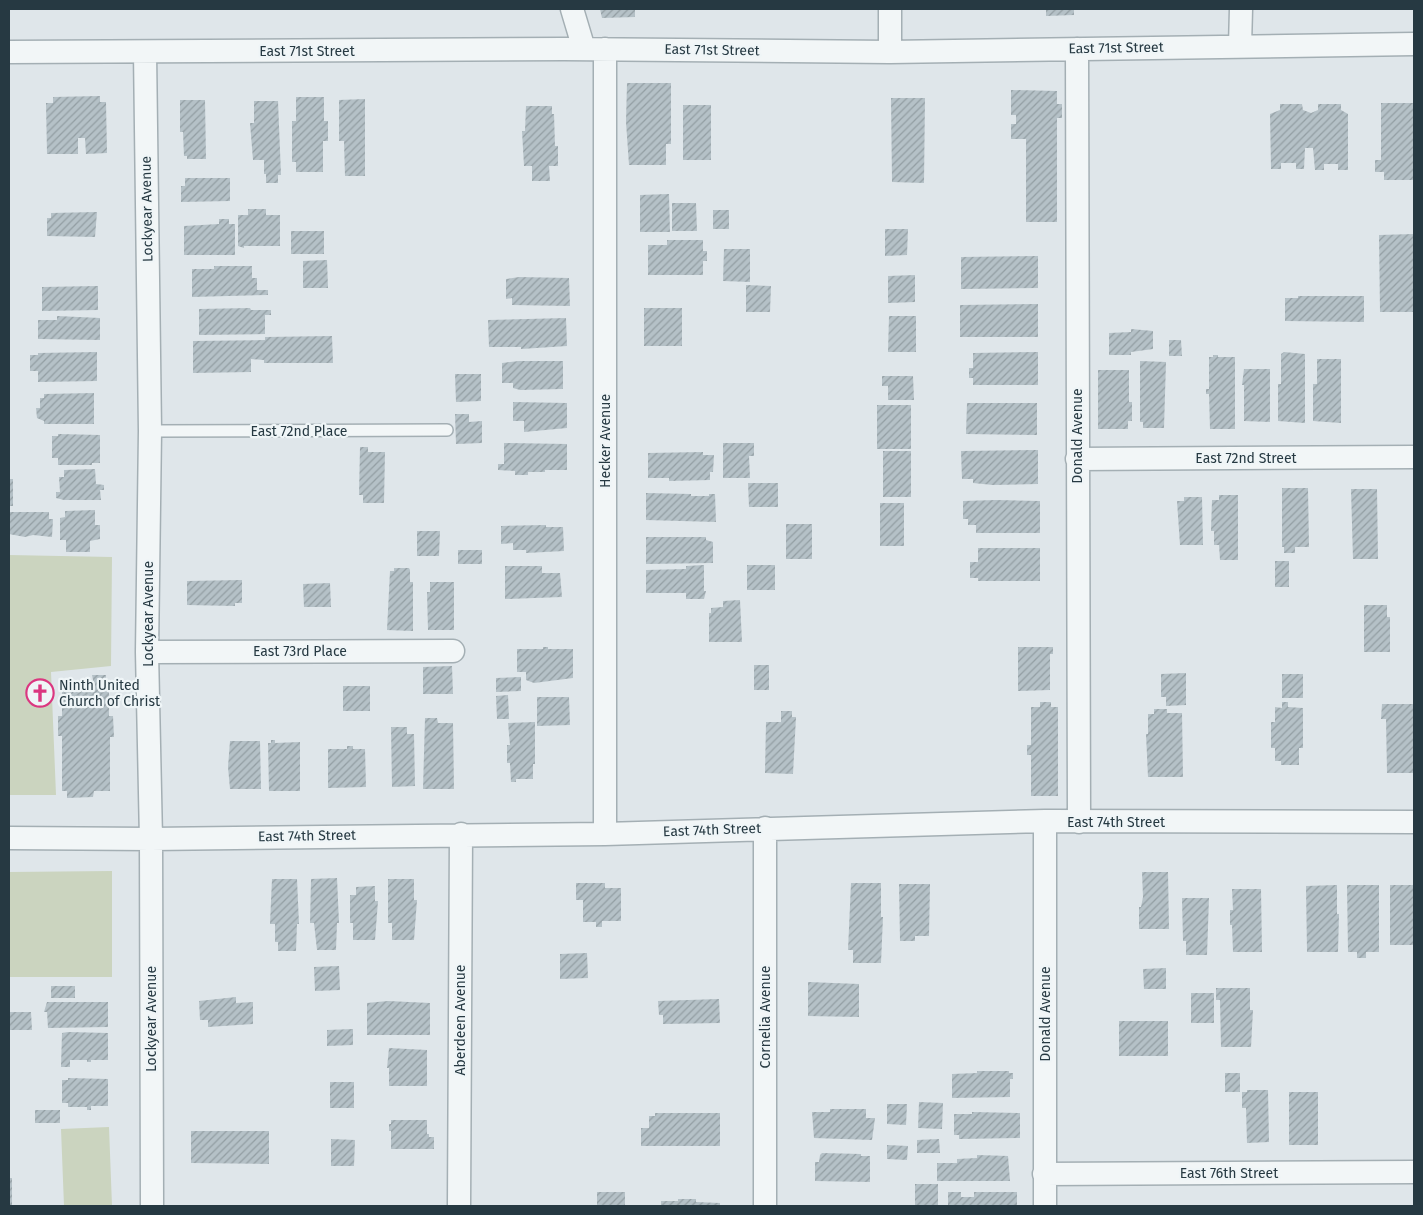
<svg xmlns="http://www.w3.org/2000/svg" width="1423" height="1215" font-family="'Fira Sans',sans-serif">
<style>
.grass{fill:#cbd4bf}
.building{fill:url(#building-hatch)}
.lines{fill:none;stroke-linecap:round;stroke-linejoin:round}
.lane-casing{stroke:#a4afb4;stroke-width:14}
.street-casing{stroke:#a4afb4;stroke-width:25}
.lane{stroke:#f2f6f7;stroke-width:11}
.street{stroke:#f2f6f7;stroke-width:22}
.labels{text-anchor:middle;dominant-baseline:central;stroke-width:4.5;stroke-linejoin:round;paint-order:stroke}
.street-label{font-size:14px;fill:#263942;stroke:#eff5f7}
.poi-label{font-size:14px;fill:#263942;stroke:#eff5f7;text-anchor:start}
</style>
<defs>
<pattern id="building-hatch" width="6" height="6" patternUnits="userSpaceOnUse" patternTransform="scale(1.25)"><rect width="6" height="6" fill="#b5c1c7"/><path d="M-1 1l2-2M0 6l6-6M5 7l2-2" fill="none" stroke="#939ea3"/></pattern>
</defs>
<rect width="100%" height="100%" fill="#dfe6ea"/>
<path class="grass" d="M9,555l103,2 -1,109 -60,6 5,123h-47z
M112,871v106h-103v-105z
M109,1127l3,79h-48l-3,-77z"/>
<path class="building" d="M600,9h35v8l-33,1z
M1046,9h28v6l-28,1z
M627,83h44v61h-5v21h-37l-3,-43z
M1011,90l46,1v13h5v14h-5v104h-31v-83h-15v-15h5v-9h-5z
M100,96v6h6l1,51 -21,1 -1,-16h-7v16h-31l-1,-51h7v-6z
M296,97h28v24h4v20h-5v31h-27v-10h-4v-41h4z
M891,98h34l-1,85 -32,-1z
M365,99v77h-20l-1,-35h-5v-41z
M180,100h25l1,59h-19v-3h-3l-1,-24h-3z
M254,101h24l3,74h-3v8h-12v-9h-2v-14h-11l-3,-37h4z
M1381,103h33v77h-30v-8h-9v-12h6z
M1280,104h22l1,6 8,3 7,-3v-6h23v6l7,4v56h-10v-6h-14v6h-9l-2,-22h-8l-1,21h-8v-6h-15v6h-10l-1,-55 10,-4z
M683,105h28v55h-28z
M526,106h26v8h2l1,32h3v20h-9l1,15h-18v-15h-8l-2,-35h3z
M185,178h45v23l-49,1v-16h4z
M669,194l1,38h-30v-37z
M672,203h24l1,28h-25z
M248,209h18v6h14v31h-36v2l-6,-2v-31h10z
M713,210h16v19h-16z
M97,212l-2,25 -48,-1v-18h4v-5z
M219,219h10v5h6v31h-51v-29l35,-2z
M885,229h23l-1,26 -22,1z
M291,231h33v23h-33z
M1414,234v78h-34l-1,-77z
M667,240h36v11h4v10h-4v14h-55v-30h19z
M724,249h26v33l-27,-1z
M1038,256v32l-77,1v-32z
M327,260l1,28h-25v-27z
M214,266h38v12h5v12h11v5l-76,2v-28h22z
M915,275v27l-27,1v-27z
M519,277l50,1 1,28 -58,-1v-7l-6,1v-20z
M746,285l25,1 -1,26h-24z
M98,286v24l-56,1v-24z
M1298,296h66v26l-79,-1v-23h13z
M1038,304v33h-78v-32z
M250,308l1,2h20v5h-6v19l-66,1v-26z
M644,308h38v38h-38z
M57,316l43,2v22l-62,-1v-19h19z
M889,316h27v36h-28z
M566,318l1,28 -46,3v-2h-32l-1,-27z
M1131,329l22,2v18l-22,3v3h-22v-22l22,-1z
M332,336l1,27h-69v-3l-13,-1v13l-58,1v-32l72,-1v-3z
M1169,340h12l1,16h-13z
M97,352v29l-59,1v-11h-8v-16h8v-2z
M1038,352v33h-65v-7h-4v-10h4v-15z
M1284,352l21,2v69l-27,-2v-37h3v-30z
M1213,355h5v2h17v72h-25l-1,-35h-3v-5h3v-32h4z
M1317,359h24v64l-28,-2v-37h4z
M519,361h44v28l-43,1 -7,-2v-5h-11v-20z
M1140,361l26,1 -2,66h-21v-6h-3z
M1244,369h26v53l-26,-1v-36h-2z
M1098,370h31v32h3v19h-4v8h-30z
M455,374h26v27l-25,1z
M882,376h31l1,24h-26v-14h-6z
M94,393v31h-50v-3l-7,-3 -1,-10h4v-10h4v-4z
M513,402l54,1v25l-43,4v-11h-11z
M967,403h70v32l-71,-1z
M877,405h34v44h-34z
M455,414h14v8l13,-1v22l-26,1z
M58,434l42,1v28h-8v2h-34v-7h-6v-22h6z
M504,443l63,1v26h-22v2h-17v3h-13v-4l-17,-1v-6h6z
M723,443h31v13h-5l1,22h-27z
M360,447h8v5h17l-1,51h-21v-8h-4z
M1038,450v34l-45,1 -20,-2v-4h-11l-1,-28z
M883,451h28v46h-28z
M703,452v3h11l-1,17h-3v8l-41,1v-3h-21v-25z
M95,469l1,15 8,1v5h-4l1,10h-37l-8,-2v-6h4l-1,-15h5v-7z
M9,479h4v27h-4z
M748,483h30v24h-29z
M1282,488h26l1,59h-14v6h-11v-6h-2z
M1351,489h26l1,70h-25z
M646,493l45,1v2h18v-2h6l1,28 -70,-2z
M1219,495h19v65h-18l-1,-15h-5v-14h-3l1,-31h7z
M1184,497h18l1,48h-23l-3,-44h7z
M996,500l44,1v32h-64v-8h-8v-6h-5v-18z
M880,503h24v43h-24z
M95,510v15h5v14l-10,2v11h-24v-12h-6v-22l5,-1v-6z
M9,512h40v7h4l-1,18 -19,-2 -8,2 -16,-3z
M786,524h26v35h-26z
M546,525v2h17l1,24 -38,2v-3h-13v-7l-12,1v-18z
M417,531h23l-1,25h-22z
M646,537h60v3l7,2v21l-67,1z
M978,548h62v33h-62v-3h-8v-16h8z
M458,550h24v14h-24z
M1275,561h14v26h-14z
M704,565v26h2l-2,8h-18v-6h-40v-23l40,-1v-3z
M747,565h28v25h-28z
M505,566h37v7h18l2,24 -57,2z
M394,568h15l1,2v12h3v49l-26,-1 3,-59h4z
M242,580v23h-7v3l-48,-1v-24z
M430,582h24v48h-26l-1,-38h3z
M330,583l1,24h-27l-1,-23z
M740,600l2,42h-33v-29h2v-5l12,-1v-6z
M1364,605h23v12h3v35h-26z
M543,647h5v2h25v29l-39,5 -8,-3v-8h-9v-23h26z
M1018,647h35v7h-3v36l-32,1z
M754,665h15v25h-15z
M452,666l1,28h-30v-27z
M1186,673v32l-20,1v-9h-5v-23z
M1282,674h21v24h-21z
M92,675h14v6l3,-1v36h4l1,21h-4v54h-16l-1,6 -26,1v-7h-5v-55h-4v-20h4v-36h31z
M521,677v14l-25,1v-14z
M343,686h27v25h-27z
M508,695l1,24h-12l-1,-23z
M537,697h32l1,28 -33,1z
M1040,702h11v5h7v89h-27v-41h-4v-10h4v-38h9z
M1282,702h6v5l15,1v40h-4v17h-18v-4h-6v-13h-4v-26h4v-15l7,1z
M1382,704h32v69h-27l-1,-54h-5z
M1154,709h13v4h15l1,64h-35l-2,-43h2v-20h6z
M781,711h11v6h4l-3,57 -28,-1 1,-51h15z
M425,718h12l1,5h15l1,66h-31z
M535,722v42h-2v15h-17v3h-5l-1,-19h-3v-18h3l-2,-22z
M391,727h16v7h7l1,52 -23,1z
M271,740h4v3l25,-1v49h-31l-1,-48h3z
M230,741h30l1,48h-31l-2,-22z
M347,746h6v3h12l1,38 -38,1v-39h19z
M1142,872h26l1,57h-30v-22h2l2,-10z
M337,878l2,45h-2l-1,27h-19l-3,-27h-4l1,-44z
M272,879h25l2,45h-2l-1,27h-18v-9h-3v-18h-5z
M388,879h26v21h3l-3,40h-22v-17h-4z
M576,883h29v5h16v33h-19v6h-6v-5h-13v-22h-7z
M851,883h30v34h2l-2,46h-28v-13h-5z
M899,884h31l-1,52h-14v5h-15z
M1337,885v29h2l-1,38h-31l-1,-66z
M1347,885h32v67h-13v6h-9v-6h-9z
M1390,885h24v60h-24z
M375,886v15h3l-3,39h-22v-17h-3v-28h6v-8z
M1232,889h29l1,63h-29l-1,-27h-2v-15h3z
M1182,898h27l-2,57h-21v-14h-3z
M587,953l1,25 -28,1v-25z
M339,966l1,24 -25,1 -1,-24z
M1166,968v21h-22l-1,-20z
M808,982l51,2v33l-51,-1z
M51,986h24v12h-24z
M1216,988h34v22h3l-2,37h-30l-1,-47h-4z
M1191,993h23v30h-23z
M236,997v6l17,-1v22l-45,3v-7h-8l-1,-19z
M719,999l1,24 -57,1v-9h-4l-1,-14z
M388,1001l42,2v32h-63v-32z
M47,1002h61v25l-60,1 -1,-16h-3z
M9,1012h22l1,18h-23z
M1119,1021h49v35h-49z
M353,1029v16l-26,1v-16z
M68,1032l40,1v27h-17v2h-4v-2h-17v7h-9l1,-34z
M389,1048l38,2v36h-38v-18h-2z
M977,1071h32v2h4v6h-3v18l-58,1v-24l25,-1z
M1225,1073h15v19h-15z
M68,1078l40,1v27h-17v4h-4v-3h-19v-4h-6v-23h6z
M330,1082h24v26h-24z
M1247,1090h21l1,52 -22,1 -1,-35h-4v-16h5z
M1289,1092h29v53h-29z
M919,1102l24,1 -1,26 -24,-1z
M887,1104h20l-1,21 -19,-1z
M830,1109h36v9h9l-3,22 -58,-2 -2,-26h18z
M35,1110h25v13h-25z
M972,1112l48,1v25l-61,1v-4h-5v-21h18z
M655,1113h65v33h-79v-18h8v-12h6z
M391,1120h36v14h2v3h5v12h-43v-18h-2v-7h2z
M191,1131h78v33l-78,-1z
M331,1139l24,1 -1,26h-23z
M939,1139l1,14h-23v-13z
M887,1145l21,1 -1,14 -20,-1z
M822,1153l39,1v2h9v26l-55,-1v-19h4l1,-7z
M977,1155l31,1 2,25h-73v-18h20v-4l20,-1z
M9,1178h3v28h-3z
M915,1184h23v22h-23z
M597,1192h28v14h-28z
M948,1192h13v5h13v-5h43v14h-69z
M678,1199h18v3l24,1v3h-59v-5h17z"/>
<g class="lines">
<g class="lane-casing">
<path id="lane" d="M150,431l297,-1"/>
</g>
<g class="street-casing">
<path id="street" d="M572,9l12,40
M1240,46l1,-37
M605,49v785
M1077,49l2,773
M9,52l555,-3 326,3 524,-8
M145,52l5,379 -3,221 4,187 1,367
M890,52v-43
M1077,459l337,-2
M147,652l306,-1
M9,838l142,1 454,-5 440,-13 369,1
M1044,1174l370,-2
M459,1206l2,-372
M765,1206v-378
M1045,1206v-385"/>
</g>
<use href="#lane" class="lane"/>
<use href="#street" class="street"/>
</g>
<defs>
<g id="church-ring" transform="scale(1.4375)"><circle r="9.5" fill="#eff5f7" stroke="#db3780" stroke-width="1.5"/><path d="M-1.2-6h2.4v3.5h3.3v2.4h-3.3V6h-2.4V-.1h-3.3v-2.4h3.3Z" fill="#db3780"/></g>
</defs>
<g fill-rule="evenodd">
<use href="#church-ring" x="40" y="693"/>
</g>
<g class="labels">
<g class="street-label">
<text transform="translate(1116 48) rotate(-1)">East 71st Street</text>
<text transform="translate(712 50) rotate(1)">East 71st Street</text>
<text x="307" y="51">East 71st Street</text>
<text transform="translate(147 209) rotate(-91)">Lockyear Avenue</text>
<text x="299" y="431">East 72nd Place</text>
<text transform="translate(1077 436) rotate(-90)">Donald Avenue</text>
<text transform="translate(605 441) rotate(-90)">Hecker Avenue</text>
<text x="1246" y="458">East 72nd Street</text>
<text transform="translate(148 614) rotate(-90)">Lockyear Avenue</text>
<text x="300" y="651">East 73rd Place</text>
<text x="1116" y="822">East 74th Street</text>
<text transform="translate(712 830) rotate(-2)">East 74th Street</text>
<text transform="translate(307 836) rotate(-1)">East 74th Street</text>
<text transform="translate(1045 1014) rotate(-90)">Donald Avenue</text>
<text transform="translate(765 1017) rotate(-90)">Cornelia Avenue</text>
<text transform="translate(151 1019) rotate(-90)">Lockyear Avenue</text>
<text transform="translate(460 1020) rotate(-90)">Aberdeen Avenue</text>
<text x="1229" y="1173">East 76th Street</text>
</g>
<g class="poi-label">
<text x="59" y="685">Ninth United<tspan x="59" dy="16">Church of Christ</tspan></text>
</g>
</g>
<rect width="1423" height="1215" fill="none" stroke="#263942" stroke-width="20"/>
</svg>
